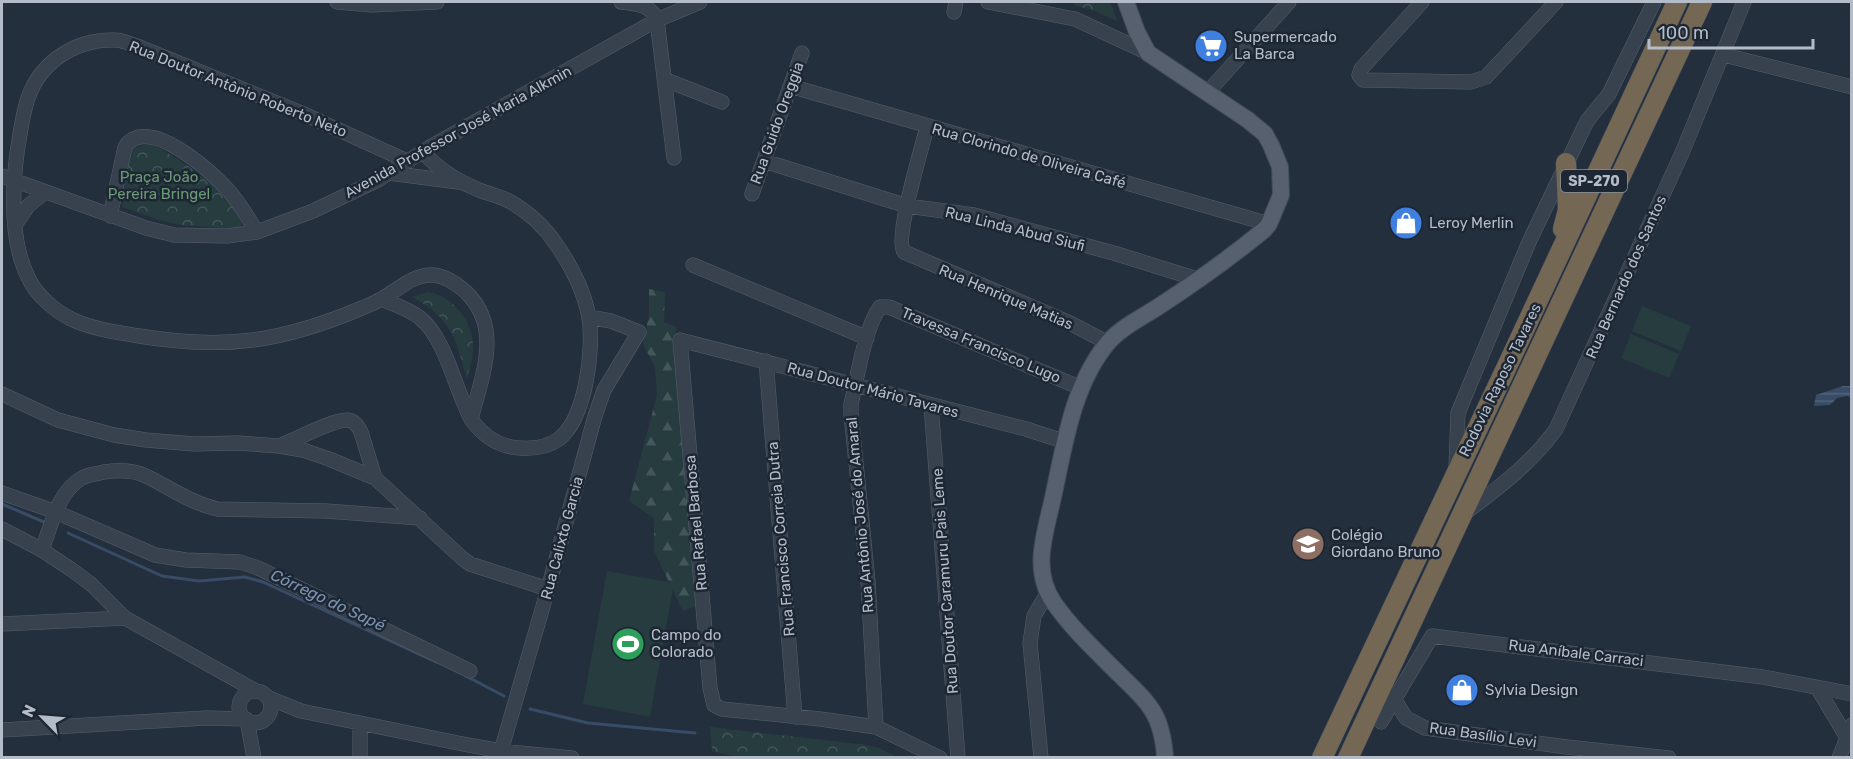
<svg xmlns="http://www.w3.org/2000/svg" width="1853" height="759" font-family="Rubik,sans-serif">
<style>
.green{fill:#263c3f}
.forest{fill:url(#forest-firs)}
.park{fill:url(#park-crowns)}
.water{fill:url(#water-rules)}
.lines{fill:none;stroke-linecap:round;stroke-linejoin:round}
.stream{stroke:#394c67;stroke-width:3}
.minor-casing{stroke:#565f6c;stroke-width:15}
.major-casing{stroke:#414a57;stroke-width:18}
.highway-casing{stroke:#434c59;stroke-width:21}
.minor{stroke:#38414e;stroke-width:14}
.major{stroke:#56606e;stroke-width:16}
.highway{stroke:#746855;stroke-width:20}
.labels{text-anchor:middle;dominant-baseline:central;stroke-width:5;stroke-linejoin:round;paint-order:stroke}
.shield{fill:#1d2633;stroke:#878f9c;stroke-width:1.5}
.shield-label{font-size:14px;font-weight:bold;fill:#b4bcc9}
.poi-label{font-size:15px;fill:#b4bcc9;stroke:#1d2633;text-anchor:start}
.street-label{font-size:15px;fill:#b4bcc9;stroke:#1d2633}
.park-label{font-size:15px;fill:#6b9a76;stroke:#1d2633}
.water-label{font-size:16px;font-style:italic;fill:#7c92b1;stroke:#1d2633}
</style>
<defs>
<pattern id="forest-firs" width="22" height="20" patternUnits="userSpaceOnUse" patternTransform="scale(1.5)"><rect width="22" height="20" fill="#263c3f"/><path d="M5 1l3.5 6h-7zM16 11l3.5 6h-7z" fill="#435659"/></pattern>
<pattern id="park-crowns" width="20" height="18" patternUnits="userSpaceOnUse" patternTransform="scale(1.5)"><rect width="20" height="18" fill="#263c3f"/><path d="M2 6a3 3 0 1 1 6 0M12 15a3 3 0 1 1 6 0" fill="none" stroke="#435659"/></pattern>
<pattern id="water-rules" width="6" height="5" patternUnits="userSpaceOnUse" patternTransform="scale(1.5)"><rect width="6" height="5" fill="#394c67"/><path d="M0 2.5h6" fill="none" stroke="#53647b"/></pattern>
</defs>
<rect width="100%" height="100%" fill="#242f3e"/>
<path class="green" d="M1642,306l49,20 -10,25 -49,-20z
M1631,334l48,20 -10,24 -48,-20z
M607,571l67,12 -24,134 -67,-13z"/>
<path class="forest" d="M649,289l16,3 -1,30 12,5 -1,19 24,259 -16,6 -29,-60v-33l-25,-17 28,-106 -2,-29 -12,-21 6,-31z"/>
<path class="park" d="M1077,2h33l7,19 -22,-10 -22,-6z
M146,144c25,4 91,55 96,80l-5,5 -57,-4 -21,-5 -37,-13 6,-52 7,-7z
M428,292c27,5 47,32 45,59 -1,9 -4,19 -6,28 -11,-40 -16,-62 -55,-82z
M710,727l157,18 12,3 18,9 -155,1 -30,-7z"/>
<path class="water" d="M1843,386h8v12l-3,-2 -11,2 -7,7 -16,1 2,-11z"/>
<g class="lines">
<path class="stream" d="M2,504l42,18
M68,533l94,43 37,5 46,-4 18,5 173,80
M466,676l38,20
M530,709l58,14 107,10"/>
<g class="minor-casing">
<path id="minor" d="M337,2l35,3 65,-3
M621,2c17,2 29,2 36,18l17,138
M988,2l87,17 73,34
M1422,2l-61,67 -2,6 4,5 108,2 15,-5 70,-75
M954,12l2,-10
M1724,55l128,32
M666,80l56,22
M790,86l479,138
M1207,93l82,-91
M927,127c-5,21 -33,111 -23,125l166,71 38,20
M407,161l-101,-46 -169,-69c-7,-2 -15,-6 -22,-6 -39,-1 -74,21 -87,58 -6,18 -8,37 -11,55 -5,40 -7,88 11,124 8,18 26,33 43,42 21,10 45,13 68,17 86,14 143,6 223,-28 7,-3 15,-6 21,-10 16,-9 31,-24 50,-23 12,1 24,9 33,17 37,36 16,84 5,127 12,17 28,28 49,29 14,1 28,-1 39,-9 27,-21 35,-90 30,-121 -4,-25 -18,-53 -33,-74 -12,-18 -29,-33 -47,-43 -10,-5 -20,-7 -30,-11 -22,-9 -41,-21 -56,-38
M764,161l143,45 67,9 143,39 80,25
M389,173l69,9
M2,176l144,52 28,7 53,1 30,-4 56,-21 65,-31 52,-33 227,-127 43,-18
M752,194l50,-141
M110,216l15,-69c22,-34 86,24 103,43 12,13 20,28 29,42
M15,225l13,-19 17,-14
M693,265l174,73
M381,299c13,5 27,10 38,18 27,21 36,73 52,102
M766,361l29,356
M2,394l56,26 56,15 32,5 48,4 44,-1 41,3 24,4 26,9 46,19 87,80 8,6 78,25
M931,405l27,353
M279,446c16,-6 53,-26 68,-26 7,0 11,6 14,12l14,46
M1456,467l2,-54 71,-171 58,-121 22,-27 45,-92
M2,493l54,19 99,43 31,5 54,2 18,6 212,103
M1465,513c33,-25 67,-50 91,-84l126,-276 62,-151
M2,529l40,21 30,20 19,14 34,34 131,73
M42,550c9,-24 16,-59 40,-72 7,-4 15,-4 22,-6 14,-2 29,-2 42,4 23,11 45,27 71,33l109,2 94,7
M2,624l123,-6
M1818,689l28,47
M239 707a16 16 0 1 1 32 0a16 16 0 1 1-32 0Z
M1391,694l15,24 19,10 142,19 102,11
M269,698l32,13 162,33 38,7 71,7
M247,720l7,38
M1381,722l51,-86 331,41 89,17
M360,724v34
M876,727l-8,-146 -17,-167v-10c6,-25 14,-77 29,-97h9l192,81
M2,730l204,-12 40,1
M501,751l47,-162 47,-173 9,-26 35,-58 -28,-11 -22,-4
M940,758l-64,-31 -56,-8 -98,-10 -8,-4 -4,-17 -30,-348 346,89 40,13
M1041,758l-11,-115 4,-27 14,-24
M1839,758l13,-33"/>
</g>
<g class="major-casing">
<path id="major" d="M1126,2l11,30 11,21 100,67 17,14 6,11 9,22 1,28 -12,29 -5,6c-33,27 -68,52 -103,75 -18,12 -42,23 -55,40 -35,44 -42,104 -54,157 -8,35 -20,69 2,101 19,27 44,50 67,73 11,11 23,21 31,34 9,14 12,31 13,48"/>
</g>
<g class="highway-casing">
<path id="highway" d="M1563,229l5,-19 -2,-47
M1322,758l188,-398 167,-358
M1348,758l354,-756"/>
</g>
<use href="#minor" class="minor"/>
<use href="#major" class="major"/>
<use href="#highway" class="highway"/>
</g>
<defs>
<g id="supermarket-disc" transform="scale(1.725)"><circle r="9.5" fill="#3f7fe0" stroke="#1d2633"/><path d="M-6-5.5h2.5l.6 2H6L4.5 2H-2.5L-4.4-4H-6ZM-1.5 3.2a1.3 1.3 0 1 0 .1 0ZM3 3.2a1.3 1.3 0 1 0 .1 0Z" fill="#fff"/></g>
<g id="shop-disc" transform="scale(1.725)"><circle r="9.5" fill="#3f7fe0" stroke="#1d2633"/><path d="M-5-2.5h2.3a2.7 3.5 0 0 1 5.4 0H5L5.5 6h-11ZM-1.5-2.5h3a1.5 2.3 0 0 0-3 0Z" fill="#fff"/></g>
<g id="school-disc" transform="scale(1.725)"><circle r="9.5" fill="#8d6e63" stroke="#1d2633"/><path d="M0-5L7-2L0 1L-7-2ZM-4 1L0 2.5L4 1V4Q0 6-4 4Z" fill="#fff"/></g>
<g id="stadium-disc" transform="scale(1.725)"><circle r="9.5" fill="#2e9e5b" stroke="#1d2633"/><path d="M0-5a6.5 5 0 1 0 0 10a6.5 5 0 1 0 0-10ZM-3.5-1.8h7v3.6h-7Z" fill="#fff"/></g>
</defs>
<g fill-rule="evenodd">
<use href="#supermarket-disc" x="1211" y="46"/>
<use href="#shop-disc" x="1406" y="223"/>
<use href="#school-disc" x="1308" y="544"/>
<use href="#stadium-disc" x="628" y="644"/>
<use href="#shop-disc" x="1462" y="690"/>
</g>
<g class="labels">
<rect class="shield" x="1561" y="170" width="66" height="22" rx="4.5"/>
<g class="shield-label">
<text x="1594" y="181">SP-270</text>
</g>
<g class="poi-label">
<text x="1234" y="37">Supermercado<tspan x="1234" dy="17">La Barca</tspan></text>
<text x="1429" y="223">Leroy Merlin</text>
<text x="1331" y="535">Colégio<tspan x="1331" dy="17">Giordano Bruno</tspan></text>
<text x="651" y="635">Campo do<tspan x="651" dy="17">Colorado</tspan></text>
<text x="1485" y="690">Sylvia Design</text>
</g>
<g class="street-label">
<text transform="translate(238 89) rotate(22)">Rua Doutor Antônio Roberto Neto</text>
<text transform="translate(777 123) rotate(-70)">Rua Guido Oreggia</text>
<text transform="translate(458 132) rotate(-29)">Avenida Professor José Maria Alkmin</text>
<text transform="translate(1029 156) rotate(16)">Rua Clorindo de Oliveira Café</text>
<text transform="translate(1015 229) rotate(14)">Rua Linda Abud Siufi</text>
<text transform="translate(1626 277) rotate(-66)">Rua Bernardo dos Santos</text>
<text transform="translate(1006 297) rotate(23)">Rua Henrique Matias</text>
<text transform="translate(981 345) rotate(23)">Travessa Francisco Lugo</text>
<text transform="translate(1500 380) rotate(-64)">Rodovia Raposo Tavares</text>
<text transform="translate(873 390) rotate(15)">Rua Doutor Mário Tavares</text>
<text transform="translate(860 515) rotate(-95)">Rua Antônio José do Amaral</text>
<text transform="translate(696 523) rotate(-95)">Rua Rafael Barbosa</text>
<text transform="translate(562 538) rotate(-75)">Rua Calixto Garcia</text>
<text transform="translate(781 539) rotate(-95)">Rua Francisco Correia Dutra</text>
<text transform="translate(945 581) rotate(-94)">Rua Doutor Caramuru Pais Leme</text>
<text transform="translate(1576 653) rotate(7)">Rua Aníbale Carraci</text>
<text transform="translate(1483 735) rotate(8)">Rua Basílio Levi</text>
</g>
<g class="park-label">
<text x="159" y="177">Praça João<tspan x="159" dy="17">Pereira Bringel</tspan></text>
</g>
<g class="water-label">
<text transform="translate(328 600) rotate(25)">Córrego do Sapé</text>
</g>
</g>
<rect width="1853" height="759" fill="none" stroke="#b4bcc9" stroke-width="6"/>
<g transform="translate(42 717) rotate(295)" stroke="#1d2633" stroke-width="4.5" paint-order="stroke">
<path d="M0-4.5L10 22L0 15L-10 22Z" fill="#b4bcc9"/>
<text y="-9" font-size="16" font-weight="bold" text-anchor="middle" fill="#b4bcc9">N</text>
</g>
<path d="M1649 39v9h164v-9" fill="none" stroke="#b4bcc9" stroke-width="3"/>
<text x="1658" y="39" font-size="18" fill="#b4bcc9" stroke="#1d2633" stroke-width="4.5" paint-order="stroke">100 m</text>
</svg>
